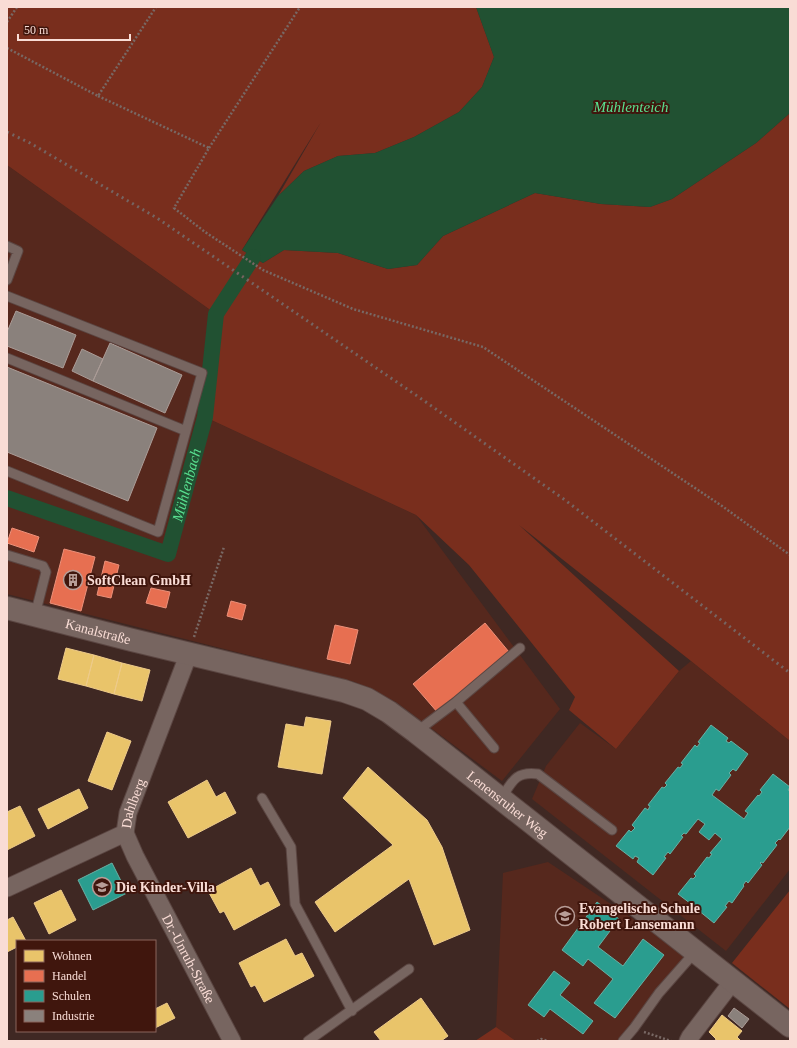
<svg xmlns="http://www.w3.org/2000/svg" width="797" height="1048" font-family="'Times New Roman',serif">
<style>
.built{fill:#56281d}
.green{fill:#792e1d}
.water{fill:#215132}
.homes{fill:#e9c46a;stroke:#eecb8a}
.shops{fill:#e76f51;stroke:#ec9079}
.schools{fill:#2a9d8f;stroke:#68b0a4}
.industry{fill:#8a817c;stroke:#ab9c97}
.lines{fill:none;stroke-linecap:round;stroke-linejoin:round}
.canal{stroke:#215132;stroke-width:16}
.lane-casing{stroke:#5b4642;stroke-width:11}
.street-casing{stroke:#5b4642;stroke-width:19}
.secondary-casing{stroke:#5b4642;stroke-width:24}
.path{stroke:#786864;stroke-width:2.5;stroke-dasharray:2 2;stroke-linecap:butt}
.lane{stroke:#776560;stroke-width:9}
.street{stroke:#776560;stroke-width:17}
.secondary{stroke:#776560;stroke-width:22}
.rail{stroke:#766461;stroke-width:3;stroke-dasharray:2 4;stroke-linecap:butt}
.labels{text-anchor:middle;dominant-baseline:central;stroke-width:4;stroke-linejoin:round;paint-order:stroke}
.poi-label{font-size:14px;font-weight:bold;fill:#f9dcd5;stroke:#40160d;text-anchor:start}
.street-label{font-size:14px;fill:#f9dcd5;stroke:#40160d}
.water-label{font-size:15px;font-style:italic;fill:#59e090;stroke:#40160d}
</style>
<rect width="100%" height="100%" fill="#3f2823"/>
<path class="built" d="M7,165l209,149 -11,103 211,98 144,194 -58,72 -106,-79 -41,-20 -348,-88z
M691,661l99,80v128l-64,82 -194,-152 14,-33 34,-43 36,26 63,-78z
M548,862l145,97 -70,82h-107l-20,-14 7,-154z"/>
<path class="green" d="M7,7h469l18,50 -12,30 -23,25 -45,25 -39,16 -37,3 -34,15 -26,25 43,-74 -79,128 21,13 21,-13 54,3 50,16 29,-4 26,-29 92,-43 66,11 49,3 22,-8 84,-56 34,-30v628l-99,-80 -172,-136 160,146 -63,78 -47,-39 6,-13 -106,-132 -53,-50 -211,-98 11,-103 -209,-149z
M790,890v119l-58,-46z
M496,1027l20,14h-41z"/>
<path class="water" d="M476,7h314v106l-34,30 -84,56 -22,8 -49,-3 -66,-11 -92,43 -26,29 -29,4 -50,-16 -54,-3 -21,13 -21,-13 36,-54 26,-25 34,-15 37,-3 39,-16 45,-25 23,-25 12,-30z"/>
<path class="homes" d="M66,648l28,7 -8,31 -28,-7z
M94,655l28,8 -8,31 -28,-8z
M122,663l28,7 -8,31 -28,-7z
M306,717l25,4 -9,53 -44,-7 8,-43 18,3z
M107,732l24,9 -19,49 -24,-9z
M368,767l59,53 15,27 28,83 -36,15 -25,-66 -74,53 -20,-30 78,-57 -50,-47z
M207,780l9,17 9,-5 11,21 -48,25 -20,-36z
M79,789l9,19 -40,21 -10,-20z
M20,806l15,30 -28,14v-38z
M251,868l9,18 8,-4 12,23 -46,25 -10,-19 -4,2 -12,-22z
M61,890l15,30 -27,14 -15,-31z
M13,917l13,24h-9v6l-10,5v-32z
M286,939l9,17 7,-3 12,23 -50,26 -9,-17 -4,2 -12,-24z
M421,998l27,38 -7,5h-60l-7,-9z
M167,1003l8,15 -20,10v-19z
M722,1015l20,16 -5,6 3,3 -1,1h-24l1,-2 -7,-7z"/>
<path class="shops" d="M12,528l27,9 -5,15 -27,-9z
M64,549l31,8 -14,54 -31,-8z
M105,561l14,4 -8,33 -14,-3z
M151,588l19,4 -4,16 -20,-5z
M231,601l15,4 -4,15 -15,-4z
M485,623l24,29 -71,61 -25,-29z
M335,625l23,5 -8,34 -23,-5z"/>
<path class="schools" d="M711,725l17,13 -2,3 3,2 2,-2 17,13 -12,17 -3,-2 -4,4 2,2 -12,16 -3,-2 -4,6 32,24 4,-6 -3,-2 13,-16 1,1 3,-4 -2,-2 13,-16 17,13 -2,3 2,1v36l-10,13 -1,-1 -4,4 2,2 -14,18 -2,-1 -1,1 2,2 -14,18 -2,-2 -3,4 1,1 -12,17 -3,-2 -4,5 2,1 -13,16 -16,-13 2,-2 -3,-2 -2,1 -17,-13 13,-16 2,1 3,-3 -2,-2 13,-17 2,1 3,-4 -2,-1 12,-14 -7,-6 -6,7 -10,-8 6,-8 -7,-5 -12,15 -2,-1 -3,3 2,1 -13,17 -2,-2 -4,5 2,1 -13,17 -16,-13 2,-4 -4,-2 -2,3 -17,-13 13,-16 2,2 4,-4 -3,-3 13,-17 3,2 2,-4 -2,-1 14,-18 2,1 3,-3 -2,-2 13,-16 2,1 3,-4 -2,-1 14,-18 2,2 3,-4 -2,-1z
M112,863l15,30 -34,17 -15,-30z
M597,902l22,17 -21,28 25,19 20,-27 21,16 -49,63 -21,-15 19,-24 -25,-20 -5,7 -21,-16z
M554,971l16,12 -10,12 33,26 -10,13 -33,-25 -6,8 -16,-12z"/>
<path class="industry" d="M16,311l60,24 -13,33 -56,-22v-14z
M110,343l72,32 -17,38 -72,-32z
M82,349l21,10 -10,22 -21,-10z
M7,367l150,61 -29,73 -121,-49z
M734,1008l15,11 -7,9 -14,-12z"/>
<g class="lines">
<path class="canal" id="s1" d="M7,498l161,56 37,-137 11,-103 37,-57"/>
<g class="lane-casing">
<path id="lane" d="M7,246l11,5 -11,29
M7,296l195,77 -44,159 -151,-61
M7,358l179,73
M7,555l36,11 3,6 -11,43
M456,702l38,46
M416,732l40,-30 64,-54
M262,798l29,49 4,57 57,107
M501,799c11,-17 14,-28 37,-25l74,56
M308,1041l101,-72
M623,1041l11,-13 25,-35 36,-41"/>
</g>
<g class="street-casing">
<g id="street">
<path id="s2" d="M125,833l10,23 97,185"/>
<path id="s3" d="M7,888l118,-55 3,-20 61,-160"/>
<path d="M688,1041l2,-4 43,-56"/>
</g>
</g>
<g class="secondary-casing">
<g id="secondary">
<path id="s4" d="M7,608l125,32 212,51 23,8 22,13 27,20 374,294"/>
</g>
</g>
<path class="path" d="M7,22l10,-15
M7,48l91,48 58,-89
M98,96l111,52 -35,60 31,24 58,38 90,39 130,38 239,159 68,49
M209,148l91,-141
M194,637l30,-90
M644,1032l27,9
M537,1041l4,-2 7,2"/>
<use href="#lane" class="lane"/>
<use href="#street" class="street"/>
<use href="#secondary" class="secondary"/>
<path class="rail" d="M7,132l23,11 127,75 266,182 142,100 225,173"/>
</g>
<defs>
<g id="building-ring" transform="scale(1)"><circle r="9.5" fill="#40160d" stroke="#b89d97" stroke-width="1.5"/><path d="M-4-6H4V6H1V3H-1V6H-4ZM-2.5-4.3h1.7v1.8h-1.7ZM.8-4.3h1.7v1.8H.8ZM-2.5-1h1.7V.8h-1.7ZM.8-1h1.7V.8H.8Z" fill="#b89d97"/></g>
<g id="school-ring" transform="scale(1)"><circle r="9.5" fill="#40160d" stroke="#b89d97" stroke-width="1.5"/><path d="M0-5L7-2L0 1L-7-2ZM-4 1L0 2.5L4 1V4Q0 6-4 4Z" fill="#b89d97"/></g>
</defs>
<g fill-rule="evenodd">
<use href="#building-ring" x="73" y="580"/>
<use href="#school-ring" x="102" y="887"/>
<use href="#school-ring" x="565" y="916"/>
</g>
<g class="labels">
<g class="poi-label">
<text x="87" y="580">SoftClean GmbH</text>
<text x="116" y="887">Die Kinder-Villa</text>
<text x="579" y="908">Evangelische Schule<tspan x="579" dy="16">Robert Lansemann</tspan></text>
</g>
<g class="street-label">
<text stroke="none"><textPath href="#s4" startOffset="94">Kanalstraße</textPath></text>
<text stroke="none"><textPath href="#s3" startOffset="161">Dahlberg</textPath></text>
<text stroke="none"><textPath href="#s4" startOffset="547">Lenensruher Weg</textPath></text>
<text stroke="none"><textPath href="#s2" startOffset="141">Dr.-Unruh-Straße</textPath></text>
</g>
<g class="water-label">
<text x="631" y="107">Mühlenteich</text>
<text stroke="none"><textPath href="#s1" startOffset="242">Mühlenbach</textPath></text>
</g>
</g>
<rect width="797" height="1048" fill="none" stroke="#f9dcd5" stroke-width="16"/>
<rect x="16" y="940" width="140" height="92" fill="#40160d" stroke="#8a655d"/>
<rect x="24" y="950" width="20" height="12" fill="#e9c46a" stroke="#8a655d"/>
<text x="52" y="960" font-size="12" fill="#f9dcd5">Wohnen</text>
<rect x="24" y="970" width="20" height="12" fill="#e76f51" stroke="#8a655d"/>
<text x="52" y="980" font-size="12" fill="#f9dcd5">Handel</text>
<rect x="24" y="990" width="20" height="12" fill="#2a9d8f" stroke="#8a655d"/>
<text x="52" y="1000" font-size="12" fill="#f9dcd5">Schulen</text>
<rect x="24" y="1010" width="20" height="12" fill="#8a817c" stroke="#8a655d"/>
<text x="52" y="1020" font-size="12" fill="#f9dcd5">Industrie</text>
<path d="M18 34v6h112v-6" fill="none" stroke="#f9dcd5" stroke-width="2"/>
<text x="24" y="34" font-size="12" fill="#f9dcd5" stroke="#40160d" stroke-width="3" paint-order="stroke">50 m</text>
</svg>
